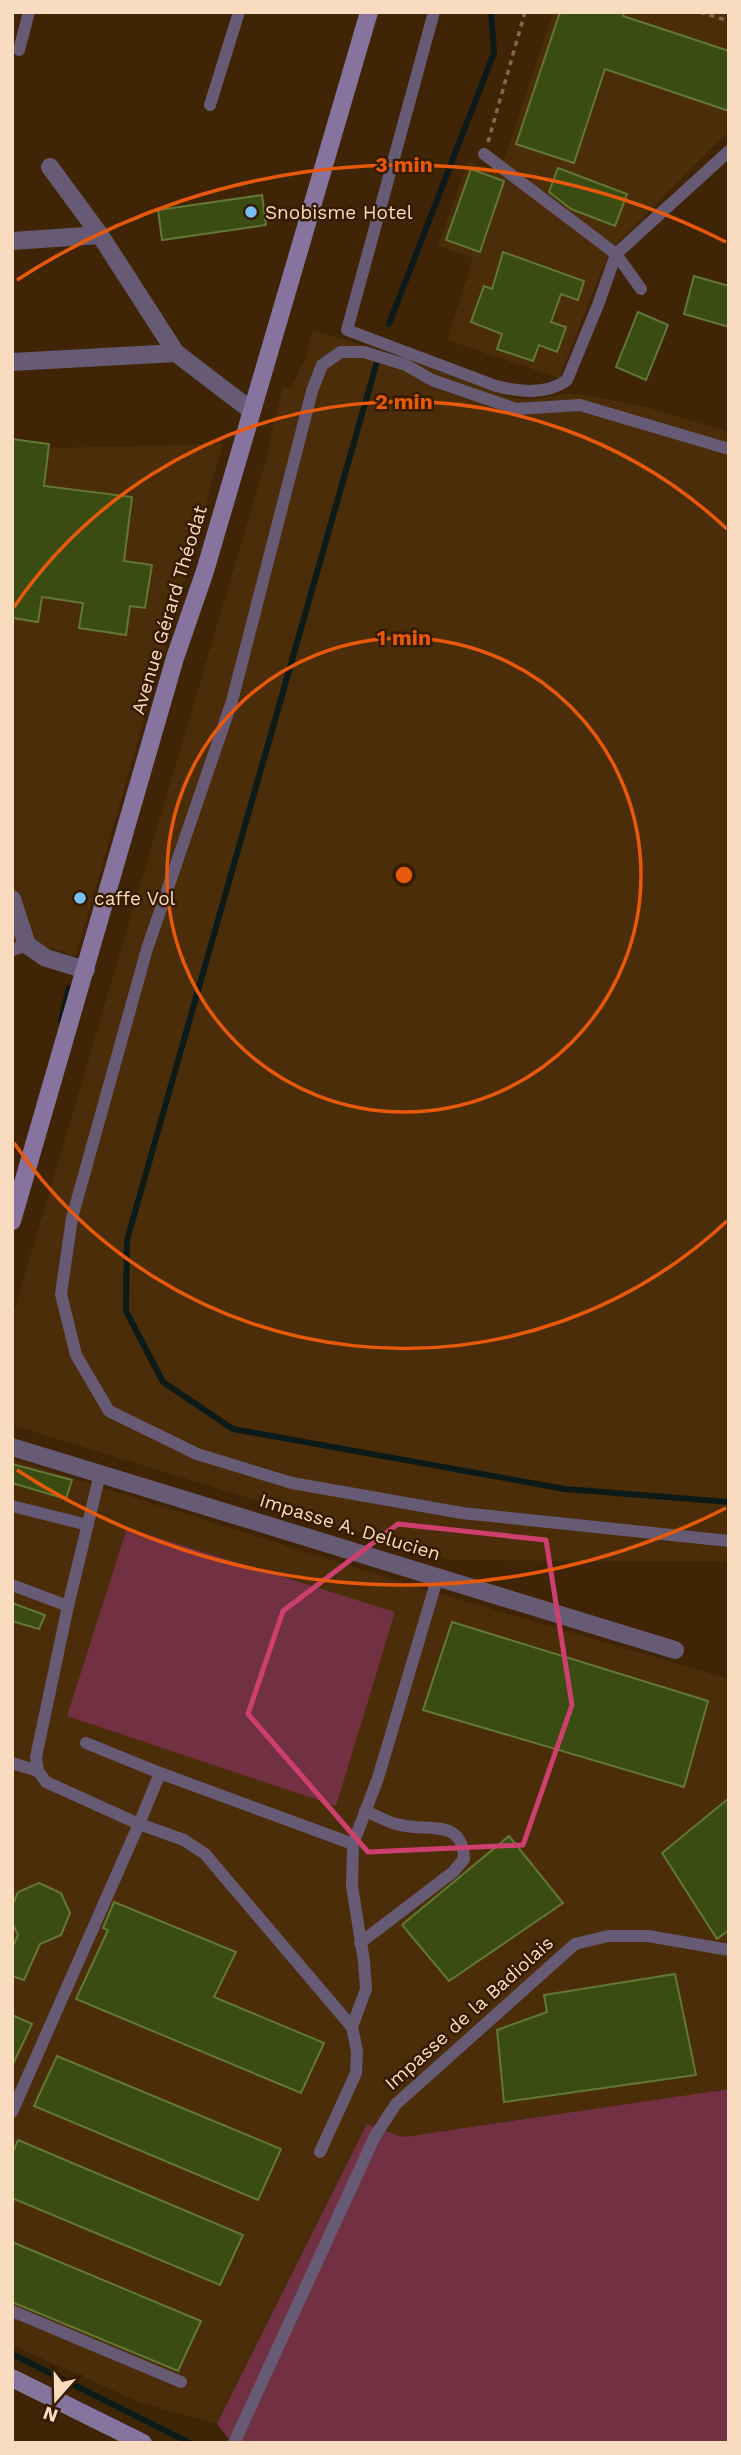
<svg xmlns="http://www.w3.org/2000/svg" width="741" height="2455" font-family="'Work Sans',sans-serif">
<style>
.built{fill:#4b2d0a}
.green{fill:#713143}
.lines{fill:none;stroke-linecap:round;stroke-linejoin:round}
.stream{stroke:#0c1b19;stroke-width:6}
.building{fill:#3a4c11;stroke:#627834;stroke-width:2}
.path{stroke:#84694b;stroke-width:3.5;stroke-dasharray:5 5;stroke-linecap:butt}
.lane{stroke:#665a75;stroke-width:12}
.street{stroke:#665a75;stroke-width:18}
.secondary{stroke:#87749e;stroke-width:18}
.marked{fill:none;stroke:#cd3f6f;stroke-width:5;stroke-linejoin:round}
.ring{fill:none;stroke:#e8590c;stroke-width:3.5}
.poi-dot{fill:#7abff8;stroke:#351b00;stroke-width:2.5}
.labels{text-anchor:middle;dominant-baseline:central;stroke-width:5;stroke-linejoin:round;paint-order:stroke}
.poi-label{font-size:19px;fill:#f9dbc0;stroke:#351b00;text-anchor:start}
.street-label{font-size:19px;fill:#f9dbc0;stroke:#351b00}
.centre{fill:#e8590c;stroke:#351b00;stroke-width:3.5}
.ring-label{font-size:21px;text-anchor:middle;font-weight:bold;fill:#e8590c;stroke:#351b00;stroke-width:5;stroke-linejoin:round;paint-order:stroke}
</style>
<rect width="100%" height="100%" fill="#3f2506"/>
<path class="built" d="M553,12h176v119l-119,119 -51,128 -112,-38 26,-82 -35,-12 30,-84 32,10z
M313,330l90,28 111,41 27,-1 20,-4h20l65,13 83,25v1130l-279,-2 -438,-135v-107l259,-875 -2,-1 14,-55 7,1 14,-26z
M223,444l-147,512 -31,-10 -33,12v-509z
M12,1459l405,128 312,92v410l-326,48 -36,-13 -150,300 -78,-22 -127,-57z"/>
<path class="green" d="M127,1528l268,84 -59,194 -269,-90z
M729,2089v354h-497l-15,-19 150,-300 36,13z"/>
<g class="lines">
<path class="stream" d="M389,324l105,-271 -3,-41
M378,358l-251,882 -1,71 37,71 70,47 332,60 164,13
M61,1020l8,-32
M12,2354l178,89"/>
</g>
<path class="building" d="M560,12h64l-1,4 106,35v60l-124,-42 -31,94 -58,-19z
M558,168l69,26 -12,32 -44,-17 -22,-17z
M471,169l33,12 -24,71 -34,-12z
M262,195l4,30 -104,15 -4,-30z
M503,252l81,29 -6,19 -17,-6 -10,28 15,5 -9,25 -18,-7 -6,16 -36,-12 5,-15 -31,-12 13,-36 8,3z
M694,276l35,10v41l-45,-13z
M638,312l30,13 -22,55 -30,-13z
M12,439l37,5 -5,42 88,11 -8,64 28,4 -7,43 -15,-2 -4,29 -47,-7 4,-25 -41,-6 -4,25 -26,-4z
M12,1464l60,16 -6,19 -54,-16z
M12,1603l33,12 -6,14 -27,-8z
M452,1622l256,79 -24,86 -261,-77z
M729,1798v132l-12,9 -55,-86z
M509,1836l54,67 -114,78 -47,-56z
M39,1883l22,10 9,20 -9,22 -21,9 -16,36 -12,-4v-28l6,-13 -6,-13v-16l6,-14z
M114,1902l122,50 -22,45 110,46 -23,50 -225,-94 32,-69 -5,-2z
M675,1974l21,101 -192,27 -7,-72 50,-18 -3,-17z
M12,2015l20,9 -20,42z
M57,2056l224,93 -23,51 -224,-94z
M18,2140l225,95 -23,50 -208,-87v-44z
M12,2242l189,79 -23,50 -166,-69z"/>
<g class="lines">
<path class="path" d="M700,12l29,9
M488,142l37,-130"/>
<path class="lane" d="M434,12l-87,318 149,56c23,6 51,9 71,-6l31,-75 18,-51 113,-103
M19,50l10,-38
M210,105l29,-93
M484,154l132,100 25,35
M729,449l-149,-44 -64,4 -84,-29 -26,-15 -42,-13h-23l-19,13 -10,26 -80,310 -85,248 -75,269 -11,76 15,61 33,56 88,43 95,29 170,30 267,28
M12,950l15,-5
M12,1506l76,19
M12,1585l56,21
M86,1743l74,30
M12,1763l26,8
M360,1943l93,-71 11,-13c-1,-43 -39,-26 -68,-35 -10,-3 -21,-9 -31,-13
M352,2027l14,-38 -2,-28 -12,-75 1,-42 25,-66 60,-202
M12,2112l127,-288 -93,-42 -8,-11 -2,-14 32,-151 32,-132
M320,2152l36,-79 1,-22 -5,-24 -147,-173 -21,-14 -45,-16 21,-51 193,71
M12,2311l169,71
M234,2443l141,-307 21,-32 179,-160 33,-8h40l81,14"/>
<path class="street" d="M50,167l50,68 76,118 76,58
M12,241l88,-6
M12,362l164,-9
M12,899l15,46 19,13 40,12
M12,1447l663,203"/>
<path class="secondary" d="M12,1221l163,-563 30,-87 164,-559
M12,2378l131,65"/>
</g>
<path class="marked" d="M398,1524l148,16 26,165 -49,140 -155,7 -120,-138 35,-103z"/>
<g class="ring">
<circle cx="404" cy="875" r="237"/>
<path d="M727 1221A473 473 0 0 1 14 1143M14 607A473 473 0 0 1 727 529"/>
<path d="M726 1508A710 710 0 0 1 17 1470M17 280A710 710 0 0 1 726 242"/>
</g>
<g class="poi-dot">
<circle cx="251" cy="212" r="7"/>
<circle cx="80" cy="898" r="7"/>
</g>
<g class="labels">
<g class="poi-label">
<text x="265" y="212">Snobisme Hotel</text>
<text x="94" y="898">caffe Vol</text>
</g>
<g class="street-label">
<text transform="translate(169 610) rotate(-73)">Avenue Gérard Théodat</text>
<text transform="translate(350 1527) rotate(17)">Impasse A. Delucien</text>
<text transform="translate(469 2013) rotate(-42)">Impasse de la Badiolais</text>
</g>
</g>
<circle cx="404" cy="875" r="10" class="centre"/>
<g class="ring-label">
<text x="404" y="172">3 min</text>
<text x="404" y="409">2 min</text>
<text x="404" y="645">1 min</text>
</g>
<rect width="741" height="2455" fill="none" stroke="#f9dbc0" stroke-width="28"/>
<g transform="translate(56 2399) rotate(200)" stroke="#351b00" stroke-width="5" paint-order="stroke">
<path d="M0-5L12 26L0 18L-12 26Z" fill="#f9dbc0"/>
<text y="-10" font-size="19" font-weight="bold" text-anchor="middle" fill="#f9dbc0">N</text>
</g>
</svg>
